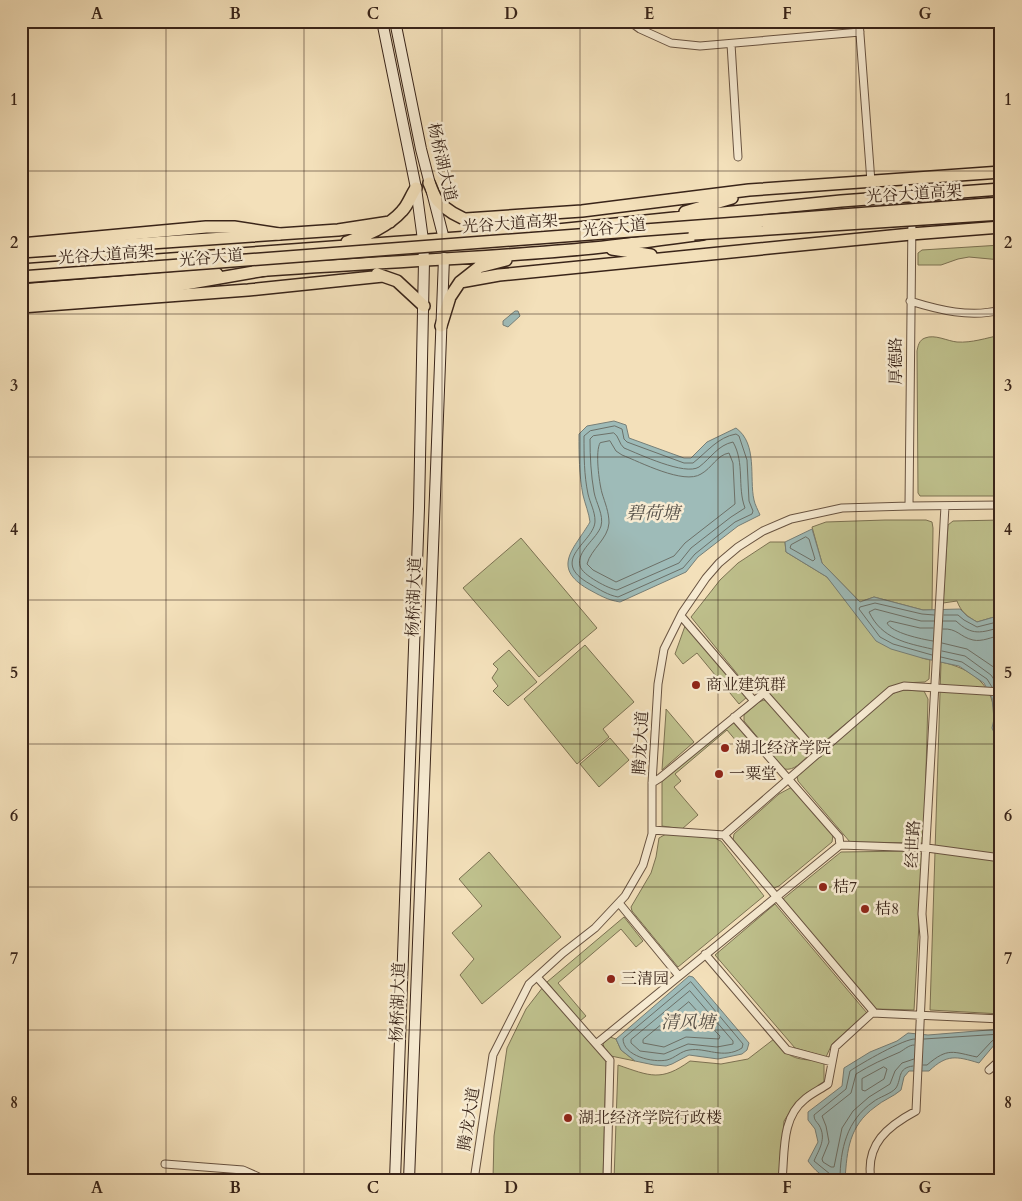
<svg xmlns="http://www.w3.org/2000/svg" width="1022" height="1201" font-family="Cardo,'Noto Serif SC',serif">
<style>
.green{fill:#bfc18d;stroke:#7c7253}
.water{fill:#9ebbb8;stroke:#767f78}
.lines{fill:none;stroke-linecap:round;stroke-linejoin:round}
.shore{stroke:#6c7068;stroke-width:1}
.minor-casing{stroke:#685341;stroke-width:9}
.secondary-casing{stroke:#392419;stroke-width:12}
.primary-casing{stroke:#392419;stroke-width:14}
.trunk-casing{stroke:#392419;stroke-width:14}
.minor{stroke:#f7ebd2;stroke-width:7}
.secondary{stroke:#f7ebd2;stroke-width:10}
.primary{stroke:#f3e0ba;stroke-width:11}
.trunk{stroke:#f3e0ba;stroke-width:11}
.trunk-bridge-casing{stroke:#392419;stroke-width:14;stroke-linecap:butt}
.trunk-bridge{stroke:#f3e0ba;stroke-width:11}
.grid{fill:none;stroke:#392419;stroke-width:1;stroke-opacity:0.55}
.poi-dot{fill:#8f2418;stroke:#f7ebd2;stroke-width:2}
.labels{text-anchor:middle;dominant-baseline:central;stroke-width:5;stroke-linejoin:round;paint-order:stroke}
.street-label{font-size:16px;fill:#392419;stroke:#f7ebd2}
.poi-label{font-size:16px;fill:#392419;stroke:#f7ebd2;text-anchor:start}
.water-label{font-size:18px;font-style:italic;fill:#575149;stroke:#f7ebd2}
.neatline{fill:none;stroke:#392419;stroke-width:2}
.grid-label{font-size:16px;text-anchor:middle;font-weight:bold;fill:#392419}
</style>
<rect width="100%" height="100%" fill="#f3e0ba"/>
<filter id="stains"><feTurbulence type="fractalNoise" baseFrequency=".004" numOctaves="4"/><feColorMatrix values="0 0 0 0 .2 0 0 0 0 .09 0 0 0 0 .02 0 0 0 .5 -.17"/></filter>
<radialGradient id="worn" r=".72"><stop offset=".6" stop-color="#630" stop-opacity="0"/><stop offset="1" stop-color="#630" stop-opacity=".3"/></radialGradient>
<path class="green" d="M1001,245v15l-32,-3 -11,2 -17,6h-23v-12l4,-3z
M1001,335v161h-81l-2,-3 -1,-142c1,-5 2,-11 8,-13 10,-4 22,3 32,4 15,1 29,-4 44,-7z
M885,520h41l6,2 1,6 -1,82h-9l-49,-13 -14,5 -38,-39 -10,-36 14,-5z
M1001,520v95l-24,7c-10,-6 -16,-10 -20,-21l-14,2 5,-78 5,-4z
M521,538l76,90 -58,49 -76,-89z
M770,542h15l1,10 41,25 14,17 81,64 8,2 -1,19 -4,3 -23,1 -17,8 -60,50 -5,3 -7,-1 -46,-52h-15l-5,-5 -56,-69 29,-37 18,-17z
M685,626l62,71 -8,7 -42,-51 -14,11 -8,-10z
M585,645l49,57 -31,27 6,8 -32,27 -53,-65z
M509,650l28,32 -29,24 -15,-15 5,-5 -6,-8 6,-9 -5,-5z
M941,662c30,6 55,24 53,57 -1,12 -2,15 7,25v270l-71,-4z
M901,690l23,1 4,8 -4,144 -74,-1 -52,-61 -1,-5 93,-81z
M764,700l4,2 39,45 2,8c-8,7 -14,16 -25,14l-40,-48v-6l15,-13z
M666,709l28,33 -32,28 4,-58z
M733,722l17,19 -8,7 -15,-18 -52,44 6,7 -7,6 24,28 -16,14 -20,-3v-45z
M610,738l19,22 -30,27 -19,-23z
M792,787l41,48 -1,7 -53,44 -5,2 -4,-1 -37,-47 1,-6 45,-40z
M666,834l48,4 7,3 43,55 -86,71 -46,-56 -1,-4 20,-34 5,-16 3,-19z
M914,851l9,4 -9,155 -39,-1 -92,-110 58,-47z
M489,852l72,85 -79,67 -22,-29 14,-16 -22,-26 30,-27 -23,-27z
M775,904l92,109 -35,31 -6,13 -31,-9 -80,-93z
M624,917l19,24 -7,6 -15,-18 -63,54 28,33 -6,5 -33,-39z
M543,987l63,73 -3,120 -110,-1 1,-43 13,-88 19,-39z
M610,1037l6,2 5,11 14,11 -24,-5 -7,-9 -1,-3z
M774,1039c17,22 23,20 50,22v24l-18,8 -11,11 -11,17 -4,59h-166l4,-115c32,11 43,17 72,-4l31,3 27,-5z"/>
<path class="water" d="M515,311h3l2,5 -12,11 -5,-2v-4z
M614,421l12,4 3,13 55,20h7l16,-16 29,-14c22,16 13,50 18,72 1,5 4,10 6,15l-22,11 -40,31 -12,15 -66,30c-13,-2 -21,-7 -32,-13 -38,-22 -13,-41 2,-67 -1,-9 -5,-18 -7,-27 -4,-20 -4,-41 -4,-61l8,-8z
M812,529l10,34 38,39 14,-5 49,13 37,-1 7,7 10,6 24,-7v129l-4,-5 -5,-11 2,-9 -2,-21 -8,-15 -25,-17 -37,-8 -31,-9 -15,-8 -49,-64 -41,-25 -1,-10z
M689,976l4,1 56,66 -2,7 -5,4 -24,5 -29,-4 -17,9 -6,2 -12,-1 -19,-4 -14,-11 -5,-11z
M1001,1029v16l-6,-1 -16,19c-23,-7 -32,-9 -50,8h-20l-5,6 -3,13c-8,7 -18,10 -26,17 -26,19 -28,43 -30,73 -18,0 -26,-4 -37,-19l10,-19 -3,-13 -7,-9v-8l34,-26 2,-18 26,-16 27,-11 11,-8 20,2z"/>
<g class="lines">
<path class="shore" d="M615,426l7,3 2,10 3,3 57,21h9c14,-11 25,-26 43,-29l3,2 8,24 2,41 4,10 -1,3 -17,8 -40,32 -12,14 -65,29c-10,-2 -18,-7 -28,-13 -43,-24 5,-42 5,-63 0,-10 -5,-18 -7,-27 -4,-19 -4,-38 -4,-58l6,-5z
M614,433c5,3 5,11 10,15 15,6 61,28 75,19 12,-9 19,-22 34,-25 12,21 4,45 12,66l-14,9 -40,31 -12,15 -62,27c-8,-1 -35,-15 -37,-24 -4,-15 17,-27 21,-40 3,-11 -5,-23 -7,-34 -3,-17 -4,-35 -4,-53l3,-3z
M610,441l6,10 6,4c18,7 62,30 79,19 11,-6 16,-19 28,-21l4,10 2,41 -50,39 -11,13 -58,26 -23,-12 -6,-6c4,-15 21,-25 22,-41 0,-11 -4,-20 -7,-30 -3,-11 -7,-42 -2,-50z
M806,537l3,2 6,20 -2,2 -23,-13 1,-3z
M944,615h14l6,5 13,7 24,-6
M943,621h13c16,15 25,12 45,6
M943,629c14,-1 17,8 30,11 9,2 19,-3 28,-5
M933,641c-12,-2 -41,-8 -46,-18l3,-2 30,7h13
M942,643l25,6 28,19 6,7
M932,649c-26,-6 -50,-10 -63,-37l6,-3 46,12h13
M942,651l23,5 26,19 8,12
M932,655l-39,-11 -13,-7 -21,-28 1,-2 15,-4 47,11 12,1
M941,657l21,5 25,17 5,8
M691,982l52,62 -1,4c-19,12 -36,-1 -53,2 -8,1 -14,8 -22,10 -14,3 -44,-4 -44,-21z
M690,991l43,50v3l-16,3 -29,-3 -24,10 -24,-3 -9,-8v-3z
M689,1002l28,31 3,3 -1,3 -33,-2 -22,10 -21,-4v-3z
M924,1039l77,-5
M914,1059l-12,4 -7,8 -5,13 -21,13 -16,14 -11,17 -8,39h-3l-8,-5 -1,-3 7,-17 -3,-16 -4,-10 29,-23 5,-19c14,-9 28,-15 44,-22 5,-3 9,-7 14,-7
M923,1065h4c21,-18 26,-13 50,-8l15,-16 3,-2 6,1
M884,1067l3,2 -3,10 -19,12 -3,-1v-11z
M831,1180l-1,-6 -16,-13c5,-12 13,-22 5,-36 -3,-4 -5,-5 -5,-10l32,-26 4,-18c10,-7 55,-33 65,-32
M840,1180c0,-31 7,-60 33,-78 6,-5 18,-8 23,-14 6,-10 1,-20 17,-22"/>
<g class="minor-casing">
<path id="minor" d="M629,21l11,8 31,14 29,3 160,-14
M859,21l12,161
M731,44l7,113
M910,301c29,9 60,17 91,9
M909,506l3,-289
M681,616l73,85
M734,717l105,120 1,8
M652,783l8,-5 104,-85 54,61
M652,830l72,5 149,176 -1,2
M724,835l167,-145 13,-4 97,6
M619,903l60,73
M705,954l82,96 45,12
M537,977l73,83 -3,120
M596,1044l244,-199 87,3 74,10
M989,1070l12,-11
M165,1164l78,6 18,8 82,2
M474,1180l19,-125 36,-71 34,-31 32,-25 30,-32 18,-31 9,-31v-51l6,-99 6,-35 18,-36 24,-35 13,-15 19,-16 25,-16 28,-12 51,-11 67,-2 92,-1
M782,1180c3,-28 -1,-62 23,-81 7,-6 16,-10 23,-15l7,-37 37,-34 129,6
M871,1180c-6,-36 17,-54 45,-69l8,-174 -2,-23 23,-408"/>
</g>
<g class="secondary-casing">
<path id="secondary" d="M382,21l34,167 7,52 1,21 -5,247 -24,672
M395,21l26,128 23,90
M409,1180l35,-922"/>
</g>
<g class="primary-casing">
<path id="primary" d="M429,183c3,6 5,14 9,18 19,21 48,25 74,28
M685,212l47,-14
M466,219l116,-8 167,-21 252,-18
M347,242c19,-7 41,-15 55,-31 6,-6 9,-16 14,-23
M612,249l39,6
M21,252l317,-22 52,-8
M21,270l517,-38 303,-31 160,-12
M255,271c113,-9 226,-12 338,-23 37,-4 73,-9 110,-14
M377,274l20,7 27,25
M460,282l39,-7 412,-41 90,-7
M21,290l196,-16
M21,307l227,-17 135,-14
M441,326l9,-29 10,-15 19,-15 27,-7"/>
</g>
<g class="trunk-casing">
<path id="trunk" d="M21,244l185,-17h28l45,7
M21,299l158,-14 86,-15"/>
</g>
<use href="#minor" class="minor"/>
<use href="#secondary" class="secondary"/>
<use href="#primary" class="primary"/>
<use href="#trunk" class="trunk"/>
<g class="trunk-bridge-casing">
<path id="trunk-bridge" d="M694,234l307,-20
M21,277l980,-74"/>
</g>
<use href="#trunk-bridge" class="trunk-bridge"/>
</g>
<path class="grid" d="M166,21v1159M304,21v1159M442,21v1159M580,21v1159M718,21v1159M856,21v1159M21,171h980M21,314h980M21,457h980M21,600h980M21,744h980M21,887h980M21,1030h980"/>
<g class="poi-dot">
<circle cx="696" cy="685" r="5"/>
<circle cx="725" cy="748" r="5"/>
<circle cx="719" cy="774" r="5"/>
<circle cx="823" cy="887" r="5"/>
<circle cx="865" cy="909" r="5"/>
<circle cx="611" cy="979" r="5"/>
<circle cx="568" cy="1118" r="5"/>
</g>
<g class="labels">
<g class="street-label">
<text transform="translate(442 162) rotate(77)">杨桥湖大道</text>
<text transform="translate(914 194) rotate(-4)">光谷大道高架</text>
<text transform="translate(510 224) rotate(-4)">光谷大道高架</text>
<text transform="translate(614 228) rotate(-6)">光谷大道</text>
<text transform="translate(106 255) rotate(-4)">光谷大道高架</text>
<text transform="translate(211 258) rotate(-5)">光谷大道</text>
<text transform="translate(896 361) rotate(-90)">厚德路</text>
<text transform="translate(414 597) rotate(-88)">杨桥湖大道</text>
<text transform="translate(641 743) rotate(-87)">腾龙大道</text>
<text transform="translate(913 844) rotate(-87)">经世路</text>
<text transform="translate(398 1002) rotate(-88)">杨桥湖大道</text>
<text transform="translate(469 1119) rotate(-81)">腾龙大道</text>
</g>
<g class="poi-label">
<text x="706" y="685">商业建筑群</text>
<text x="735" y="748">湖北经济学院</text>
<text x="729" y="774">一粟堂</text>
<text x="833" y="887">桔7</text>
<text x="875" y="909">桔8</text>
<text x="621" y="979">三清园</text>
<text x="578" y="1118">湖北经济学院行政楼</text>
</g>
<g class="water-label">
<text x="653" y="513">碧荷塘</text>
<text x="688" y="1022">清风塘</text>
</g>
</g>
<rect width="1022" height="1201" fill="none" stroke="#f3e0ba" stroke-width="55"/>
<rect x="28" y="28" width="966" height="1146" class="neatline"/>
<g class="grid-label">
<text x="97" y="19">A</text>
<text x="235" y="19">B</text>
<text x="373" y="19">C</text>
<text x="511" y="19">D</text>
<text x="649" y="19">E</text>
<text x="787" y="19">F</text>
<text x="925" y="19">G</text>
<text x="14" y="105">1</text>
<text x="1008" y="105">1</text>
<text x="14" y="248">2</text>
<text x="1008" y="248">2</text>
<text x="14" y="391">3</text>
<text x="1008" y="391">3</text>
<text x="14" y="535">4</text>
<text x="1008" y="535">4</text>
<text x="14" y="678">5</text>
<text x="1008" y="678">5</text>
<text x="14" y="821">6</text>
<text x="1008" y="821">6</text>
<text x="14" y="964">7</text>
<text x="1008" y="964">7</text>
<text x="14" y="1108">8</text>
<text x="1008" y="1108">8</text>
<text x="97" y="1193">A</text>
<text x="235" y="1193">B</text>
<text x="373" y="1193">C</text>
<text x="511" y="1193">D</text>
<text x="649" y="1193">E</text>
<text x="787" y="1193">F</text>
<text x="925" y="1193">G</text>
</g>
<rect width="100%" height="100%" filter="url(#stains)"/>
<rect width="100%" height="100%" fill="url(#worn)"/>
</svg>
